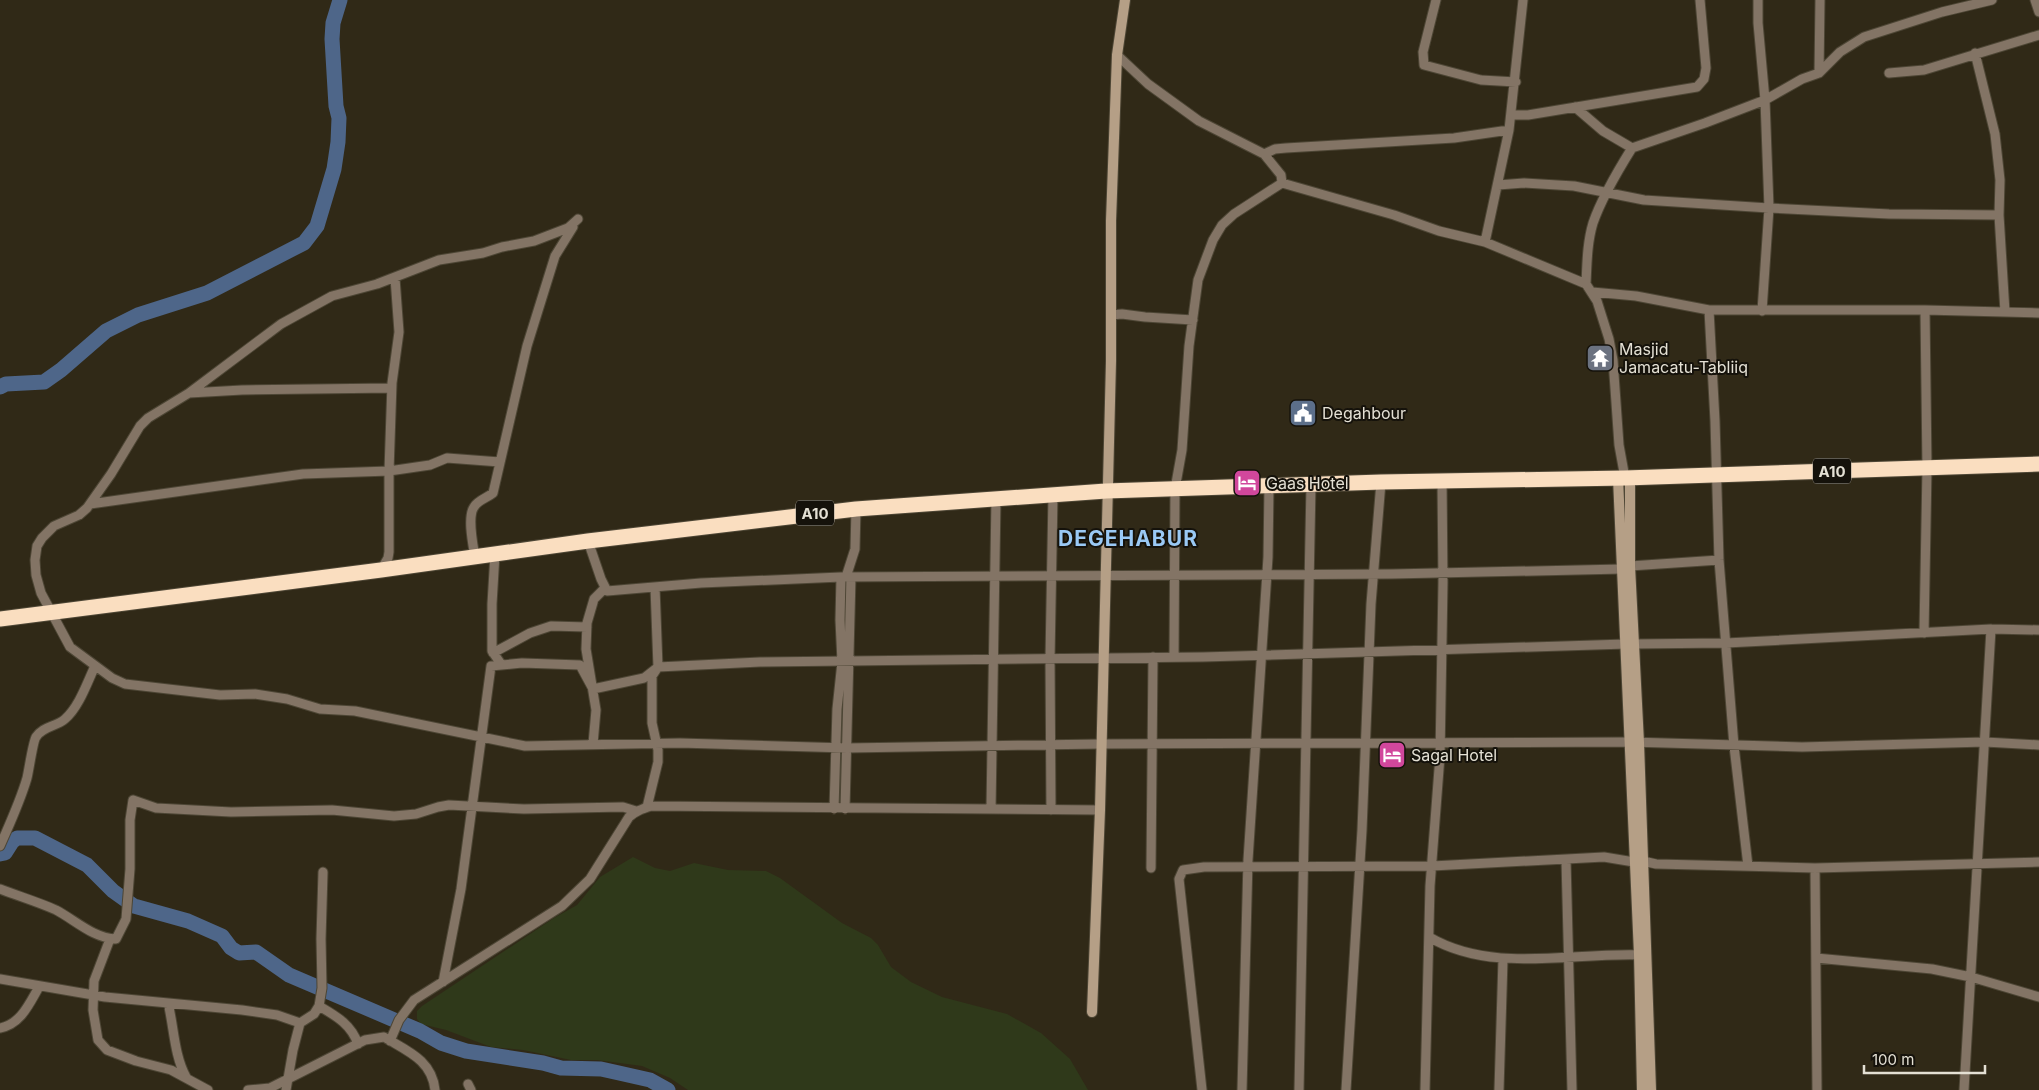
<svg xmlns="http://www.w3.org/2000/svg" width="2039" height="1090" font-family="Inter,sans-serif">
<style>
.green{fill:#2f391a}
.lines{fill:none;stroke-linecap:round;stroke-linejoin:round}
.river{stroke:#4e6689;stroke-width:15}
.street-casing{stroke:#4d4635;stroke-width:11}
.secondary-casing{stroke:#4d4635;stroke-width:12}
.highway-casing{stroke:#4d4635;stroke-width:17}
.street{stroke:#837465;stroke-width:9}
.secondary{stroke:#b59f86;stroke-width:10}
.highway{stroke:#fadec0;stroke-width:15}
.labels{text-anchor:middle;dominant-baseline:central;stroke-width:4;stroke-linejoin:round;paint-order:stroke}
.shield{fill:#15120b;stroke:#a6a298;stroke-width:1}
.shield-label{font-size:15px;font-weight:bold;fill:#e4e0d4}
.poi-label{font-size:16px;fill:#e4e0d4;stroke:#15120b;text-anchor:start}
.district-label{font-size:21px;font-weight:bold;letter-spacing:1px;fill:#9ac9f5;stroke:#15120b}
</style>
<rect width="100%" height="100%" fill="#302917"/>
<path class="green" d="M633,857l22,11 15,3 24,-8 34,7 38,1 14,7 62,45 29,15 7,7 13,22 20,15 31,15 65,17 34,19 29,26 18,31h-400l-18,-12 -28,-12 -45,-6h-26l-48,-10 -32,-3 -45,-17 -25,-6 -4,-5v-8l5,-5 132,-88 23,-13 23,-28z"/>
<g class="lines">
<path class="river" d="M0,387l6,-3 38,-2 17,-12 45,-39 32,-16 69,-22 97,-50 13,-17 17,-57 4,-27 1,-24 -3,-12 -4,-67 1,-16 7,-23
M0,854l5,-1 7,-11 5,-4h18l52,27 26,26 21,15 54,15 34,15 9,12 8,5 17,-1 33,23 131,56 21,12 25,8 77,12 18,5 40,1 18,4 31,7 18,10"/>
<g class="street-casing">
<path id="street" d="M1436,0l-13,52 1,13 57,15 35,2
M1758,0v23l7,77 4,108 -7,103
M2035,0l4,12
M1975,53l20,81 5,46 -1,35 6,97
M1117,55l31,29 51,37 65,33 17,21 1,8
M1819,73l1,-73
M1889,73l35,-3 115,-35
M1575,107l28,24 29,17
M1511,115h17l169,-28 7,-8 2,-11 -6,-68
M1264,154l11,-5 11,-1 168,-10 55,-8
M1282,183l112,32 45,16 46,11 101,42 11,17 12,38 4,21 6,85 6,33
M1498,185l26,-2 50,3 70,14 125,8 120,6 110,1
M578,219l-10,9 -34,13 -32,6 -19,6 -44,7 -62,24 -45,12 -51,28 -92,69 -41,25 -8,8 -29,48 -24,34 -8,7 -25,11 -12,12 -5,8 -2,14 1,15 5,18 29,54 42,31 13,6 95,11 35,-1 32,5 33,10 35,2 170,35 155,-3 167,5 254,-4 529,-2 172,5 183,-5 54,3
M1485,242l24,-112 14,-130
M1586,284c1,-20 1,-41 7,-61 9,-26 24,-51 39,-75l73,-25 60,-23 37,-21 17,-6 21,-21 24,-15 78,-25 50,-12
M1592,292l44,4 73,14h216l114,3
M1709,310l6,111 4,139 15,186 14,120
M1111,315l11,-1 23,3 48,3
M189,393l53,-3 149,-2
M90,504l213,-30 86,-3 41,-6 17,-7 53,4
M588,541l13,38 6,12 94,-8 140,-6 551,-3 230,-5
M495,554l-3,50v47l9,13
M475,557c-2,-12 -8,-40 -1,-50 4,-7 13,-9 19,-14l34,-147 28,-90 18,-29
M1630,566l89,-6
M381,570l7,-12 1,-6v-81l3,-88 7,-51 -4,-54
M846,577l9,-28 1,-40
M1924,633l3,-165 -2,-158
M1633,644l93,-1 265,-14 48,1
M493,653l37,-20 21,-7 36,1
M1174,657l1,-168 7,-39 7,-104 9,-66 15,-40 9,-15 12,-11 48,-31
M593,744l3,-34 -10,-61 1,-26 7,-24 11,-11
M647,807l11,-45v-12l-6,-27v-47l6,-9 -3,-80
M834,809l3,-100 5,-47 -2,-42 1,-43
M845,809l6,-232
M991,809l5,-310
M1051,810l-1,-151 3,-164
M0,846c10,-23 20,-44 27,-68 2,-8 6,-37 9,-41 7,-11 20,-10 29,-18 14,-12 22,-36 30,-53
M1566,860l6,230
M1643,861l13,3 159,4 224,-6
M1151,868l2,-211
M1815,868l2,222
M0,889c18,7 38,13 56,21 19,10 37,28 60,29l10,-20 4,-50v-49l3,-20 23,8 75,4 101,-2 62,6 22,-2 22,-7 11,-2 75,4 99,-2 13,4
M1429,937c65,38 145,14 216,18
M110,939l-16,42 -1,29 5,30 9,10 29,11 35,9 37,20
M1816,958l116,11 39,8 68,20
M0,979l105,18 137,13 35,5 23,8
M443,982l18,-93 30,-223 31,-3 58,2 13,24 51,-11 14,-11 102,-5 443,-5 423,-13
M168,1003c6,24 6,52 18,74
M319,1006c17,10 32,18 39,38
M0,1028c21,-4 29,-24 39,-41
M390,1041l9,-21 15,-20 148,-94 28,-27 39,-62c7,-6 13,-8 22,-11l449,4
M468,1084l3,6
M248,1090l22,-2 95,-48 19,-3c23,14 48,23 51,53
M286,1090l7,-40 7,-27 14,-9 5,-8 3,-18 -1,-49 2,-67
M1202,1090l-23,-211 4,-9 21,-3 228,-1 172,-9 30,5
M1242,1090l6,-230 20,-303 1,-71
M1299,1090l12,-605
M1346,1090l16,-260 9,-226 10,-122
M1425,1090l5,-204 10,-130 3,-174 -1,-101
M1499,1090l4,-131
M1964,1090l27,-461"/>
</g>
<g class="secondary-casing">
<path id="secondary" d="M1618,478l21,476 3,136
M1630,478v88l9,177 12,347
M1092,1012l8,-202 11,-449v-140l6,-166 8,-55"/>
</g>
<g class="highway-casing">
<path id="highway" d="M0,619l381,-49 207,-29 268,-32 250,-18 275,-9 244,-4 414,-14"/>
</g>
<use href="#street" class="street"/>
<use href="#secondary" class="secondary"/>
<use href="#highway" class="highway"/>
</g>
<defs>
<g id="temple-square" transform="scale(1.4375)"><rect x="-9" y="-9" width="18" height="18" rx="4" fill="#6b7280" stroke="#15120b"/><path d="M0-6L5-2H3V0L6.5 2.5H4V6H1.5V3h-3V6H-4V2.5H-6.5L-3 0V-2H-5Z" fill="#fff"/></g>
<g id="civic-square" transform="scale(1.4375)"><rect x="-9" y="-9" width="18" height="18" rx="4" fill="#5c6f8a" stroke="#15120b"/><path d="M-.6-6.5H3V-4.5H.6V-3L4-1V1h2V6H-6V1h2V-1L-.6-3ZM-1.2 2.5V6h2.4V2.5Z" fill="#fff"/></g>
<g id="hotel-square" transform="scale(1.4375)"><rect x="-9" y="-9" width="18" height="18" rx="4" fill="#d1479c" stroke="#15120b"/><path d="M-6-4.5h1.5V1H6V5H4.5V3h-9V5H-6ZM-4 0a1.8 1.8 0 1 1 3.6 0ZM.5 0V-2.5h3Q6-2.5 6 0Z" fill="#fff"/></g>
</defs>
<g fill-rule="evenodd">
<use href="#temple-square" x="1600" y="358"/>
<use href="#civic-square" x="1303" y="413"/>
<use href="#hotel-square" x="1247" y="483"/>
<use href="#hotel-square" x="1392" y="755"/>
</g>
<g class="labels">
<g class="shield">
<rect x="1813" y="458.5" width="38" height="25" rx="4"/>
<rect x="796" y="500.5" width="38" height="25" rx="4"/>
</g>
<g class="shield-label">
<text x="1832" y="471">A10</text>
<text x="815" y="513">A10</text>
</g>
<g class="poi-label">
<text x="1619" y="349">Masjid<tspan x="1619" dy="18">Jamacatu-Tabliiq</tspan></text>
<text x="1322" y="413">Degahbour</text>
<text x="1266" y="483">Gaas Hotel</text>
<text x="1411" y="755">Sagal Hotel</text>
</g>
<g class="district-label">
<text x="1128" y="538">DEGEHABUR</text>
</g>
</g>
<path d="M1864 1065v8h121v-8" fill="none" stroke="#e4e0d4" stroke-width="2.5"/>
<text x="1872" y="1065" font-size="15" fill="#e4e0d4" stroke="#15120b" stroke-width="4" paint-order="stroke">100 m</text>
</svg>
